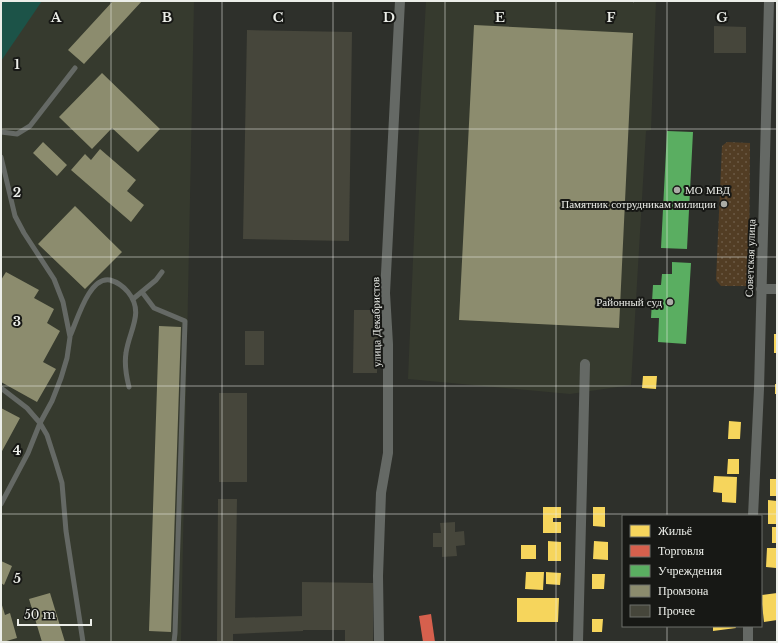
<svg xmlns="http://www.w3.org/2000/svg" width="778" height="643" font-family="'Libre Baskerville',serif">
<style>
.built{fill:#363a2e}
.park{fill:url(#park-dots)}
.water{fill:#1c5348}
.homes{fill:#f6d55c}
.shops{fill:#d6604d}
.public{fill:#5aae61}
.industry{fill:#8c8c6e}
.building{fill:#46463b}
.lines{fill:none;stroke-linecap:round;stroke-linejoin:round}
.service{stroke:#656965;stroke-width:5}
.minor{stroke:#656965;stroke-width:10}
.rail{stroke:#646762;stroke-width:3;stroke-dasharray:8 4;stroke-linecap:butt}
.grid{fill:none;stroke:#eceee9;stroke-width:1;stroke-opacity:0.55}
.poi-dot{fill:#aaaca6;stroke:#171815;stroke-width:1.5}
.labels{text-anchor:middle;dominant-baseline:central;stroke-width:4;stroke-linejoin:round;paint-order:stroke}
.poi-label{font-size:11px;fill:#eceee9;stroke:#171815;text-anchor:end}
.street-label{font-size:11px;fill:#eceee9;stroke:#171815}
.grid-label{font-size:13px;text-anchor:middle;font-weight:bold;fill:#eceee9;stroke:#171815;stroke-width:4;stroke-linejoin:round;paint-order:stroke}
</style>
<defs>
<pattern id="park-dots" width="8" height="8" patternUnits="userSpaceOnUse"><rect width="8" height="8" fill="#523d24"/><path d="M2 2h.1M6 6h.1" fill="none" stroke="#6b5944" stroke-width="1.8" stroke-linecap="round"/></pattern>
</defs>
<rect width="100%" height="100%" fill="#2e302b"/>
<path class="built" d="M1,1h193l-13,641h-180z
M426,1h230l-5,129 -5,1 -15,254 -61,9 -162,-15 9,-214z"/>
<path class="park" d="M727,142l23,1 -1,143h-28l-5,-6 6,-134z"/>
<path class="water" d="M1,1h41l-41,60z"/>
<path class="homes" d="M774,334h3v19h-3z
M643,376h14l-1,13 -14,-1z
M775,384h2v10h-2z
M729,421l12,1 -1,17h-12z
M728,459h11v15h-12z
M714,476l23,1 -1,26 -14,-1v-9l-9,-1z
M770,479h7v17h-7z
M768,500l9,1v23h-9z
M543,507h18v11h-8v4h8v11h-18z
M593,507h12v20l-12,-1z
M772,527h5v16h-5z
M548,541l13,1v19h-13z
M594,541l14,1v18l-15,-1z
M521,545h15v14h-15z
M767,548h10l-1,20 -10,-1z
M526,572h18l-1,18 -18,-1z
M546,572l15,1 -1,12 -14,-1z
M592,574h13l-1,15h-12z
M777,593v27l-13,2 -3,-27z
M517,598h42l-1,24h-41z
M592,619h11l-1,13h-10z
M713,626h22l1,2 -23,3z"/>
<path class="shops" d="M431,614l4,28h-12l-4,-26z"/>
<path class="public" d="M667,131l26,1 -6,117 -26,-1z
M672,262l19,1 -5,81 -28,-2 1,-24h-8l2,-33h8l1,-11h10z"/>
<path class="industry" d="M113,1h29l-58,63 -16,-14z
M474,25l159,8 -14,295 -160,-8z
M102,73l58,56 -22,23 -26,-24 -20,21 -33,-32z
M43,142l24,23 -10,11 -24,-23z
M100,149l36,31 -9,11 17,14 -13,17 -60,-52 14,-16 6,6z
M75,206l47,46 -37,37 -47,-45z
M6,272l33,18 -5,8 20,11 -7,14 13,8 -17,31 13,7 -19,33 -36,-20v-102z
M159,326l22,1 -10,305 -22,-1z
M1,408l19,10 -19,35z
M1,561l11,5 -8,19 -3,-2z
M50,593l15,49h-23l-13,-43z
M1,602l4,13 5,-2 7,25 -14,4h-2z"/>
<path class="building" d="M714,26l32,1v26h-32z
M247,30l105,2 -3,209 -106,-2z
M354,310h24l-1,63h-24z
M245,331h19v34h-19z
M219,393h28v89h-28z
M218,499h19l-2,119 67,-2v-34l71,1v59h-28v-12h-42v1l-70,3v8h-16z
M455,522v10l9,-1 1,14 -9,1 1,10 -15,1v-10h-9v-14h8l-1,-10z"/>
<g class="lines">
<path class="service" d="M1,132l16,2 13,-8 45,-58
M1,157l14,59 9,17 30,46 9,23 7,35 -3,21 -6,20 -9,23 -12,22 -12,30 -27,51
M142,292l12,16 31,13 -10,312 -1,9
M133,299l23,-19 6,-8
M70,336c7,-15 19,-60 40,-56 7,2 13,6 18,12 17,21 1,38 -2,61 -2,12 0,22 3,34
M1,388l26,20 13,15 7,12 9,28 6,20 4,48 17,111"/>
<path class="minor" d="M761,289h16
M753,516l6,-127 10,-388
M748,626v16
M379,642l-1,-66 3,-83 7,-40v-109l-3,-51 15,-292
M578,642l7,-278"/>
<path class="rail" d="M633,1h1"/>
</g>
<path class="grid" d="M111,1v641M222,1v641M333,1v641M445,1v641M556,1v641M667,1v515M1,129h776M1,257h776M1,386h776M1,514h776M667,626v16"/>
<g class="poi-dot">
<circle cx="677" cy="190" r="4"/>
<circle cx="724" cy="204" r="4"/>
<circle cx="670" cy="302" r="4"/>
</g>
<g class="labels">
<g class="poi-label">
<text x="685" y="190" text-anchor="start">МО МВД</text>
<text x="716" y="204">Памятник сотрудникам милиции</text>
<text x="662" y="302">Районный суд</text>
</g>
<g class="street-label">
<text transform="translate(750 258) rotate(-88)">Советская улица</text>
<text transform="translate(376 322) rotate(-91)">улица Декабристов</text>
</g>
</g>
<g class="grid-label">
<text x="56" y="22">A</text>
<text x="167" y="22">B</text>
<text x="278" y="22">C</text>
<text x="389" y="22">D</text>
<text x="500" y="22">E</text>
<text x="611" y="22">F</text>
<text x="722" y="22">G</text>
<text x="17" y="69">1</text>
<text x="17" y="197">2</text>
<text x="17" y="326">3</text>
<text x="17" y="455">4</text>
<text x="17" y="583">5</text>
</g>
<rect width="778" height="643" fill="none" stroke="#eceee9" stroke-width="4"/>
<rect x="622" y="515" width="140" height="112" fill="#171815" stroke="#6c6e6a"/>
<rect x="630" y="525" width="20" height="12" fill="#f6d55c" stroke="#6c6e6a"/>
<text x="658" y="535" font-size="12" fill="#eceee9">Жильё</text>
<rect x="630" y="545" width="20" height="12" fill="#d6604d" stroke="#6c6e6a"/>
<text x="658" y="555" font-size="12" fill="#eceee9">Торговля</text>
<rect x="630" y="565" width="20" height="12" fill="#5aae61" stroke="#6c6e6a"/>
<text x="658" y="575" font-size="12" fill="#eceee9">Учреждения</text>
<rect x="630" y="585" width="20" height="12" fill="#8c8c6e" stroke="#6c6e6a"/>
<text x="658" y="595" font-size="12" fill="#eceee9">Промзона</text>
<rect x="630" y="605" width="20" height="12" fill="#46463b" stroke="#6c6e6a"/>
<text x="658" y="615" font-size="12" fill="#eceee9">Прочее</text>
<path d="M18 619v6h73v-6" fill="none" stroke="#eceee9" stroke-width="2"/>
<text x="24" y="619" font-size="12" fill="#eceee9" stroke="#171815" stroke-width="3" paint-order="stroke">50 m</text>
</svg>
